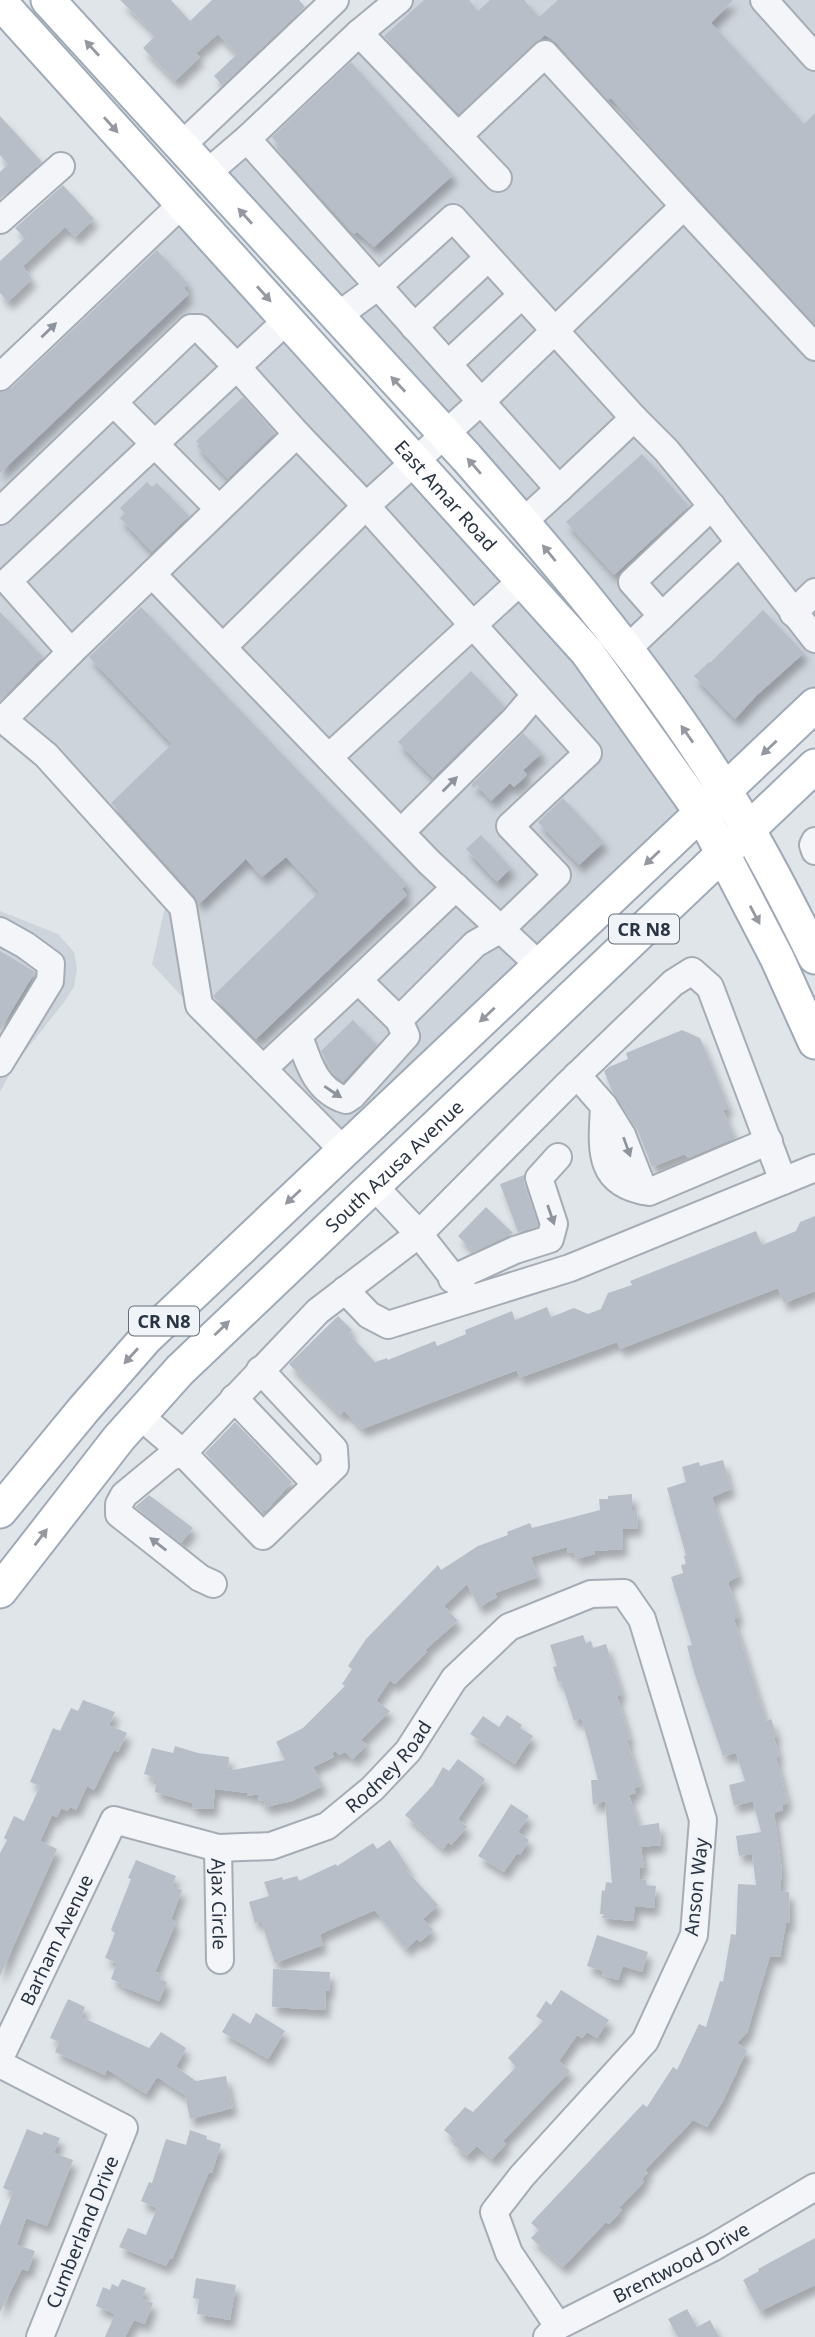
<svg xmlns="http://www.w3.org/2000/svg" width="815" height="2337" font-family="'Noto Sans',sans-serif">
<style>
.built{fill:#ced4dc}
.building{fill:#b7bec8;filter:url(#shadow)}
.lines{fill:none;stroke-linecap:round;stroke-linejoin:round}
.minor-casing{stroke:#a5acb5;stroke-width:30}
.major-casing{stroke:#9faab7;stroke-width:37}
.minor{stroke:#f3f5f8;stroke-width:26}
.major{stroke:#fff;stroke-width:33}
.oneway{fill:#9499a1}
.oneway2{fill:#8e949e}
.labels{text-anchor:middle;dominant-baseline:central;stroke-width:5;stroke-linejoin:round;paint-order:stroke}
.shield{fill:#f0f3f7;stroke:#646d79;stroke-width:2}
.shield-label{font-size:18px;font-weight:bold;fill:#283343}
.street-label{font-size:19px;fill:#283343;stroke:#f0f3f7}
</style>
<defs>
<filter id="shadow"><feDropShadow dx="4.5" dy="8" stdDeviation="3.5" flood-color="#0004"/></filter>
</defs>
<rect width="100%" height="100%" fill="#e0e5ea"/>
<path class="built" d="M376,0h439v705l-91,86 -20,-33 -503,-590z
M173,193l414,459 114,160 -371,350 -17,-23 -161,-175 14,-61 -154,-171 -12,-4v-368z
M0,911l58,23 16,18 3,16 -3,19 -9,14 -50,63 -15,28z"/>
<path class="building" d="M120,0h51l19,21 22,-21h87l6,7 -83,78 -8,-9 23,-22 -19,-20 -22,19 4,4 -25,24 -32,-33 11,-11 -5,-6 2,-1z
M424,0h45l9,11 12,-11h34l15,17 19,-17h175l-22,23 93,101 11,-11v211l-178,-192 3,-2 -29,-32 -3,2 -51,-57 -12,-8 -86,79 -75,-78z
M351,62l102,113 -79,72 -17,-15 -3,2 -77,-85 3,-3 -8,-9z
M0,116l42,46 -42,37v-27l8,-8 -8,-9z
M63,185l31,34 -19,18 -10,-10 -42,39 9,13 -24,23 -8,-9v-32l25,-23 -10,-10z
M157,250l31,34 -4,4 5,6 -189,179v-81l11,-4z
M243,397l32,36 -47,46 -31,-33 2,-2 -3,-3z
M642,454l47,52 -75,69 -48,-53z
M147,482l5,5 5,-4 32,33 -37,36 -32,-34 5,-5 -5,-5z
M141,607l266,277 -5,5 5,6 -151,144 -43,-43 106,-104 -33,-35 -24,20 -16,-18 -47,45 -4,-8 -84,-93 61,-59 -83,-87z
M763,610l41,43 -48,43 -21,23 -41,-43 15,-14 1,1z
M0,612l43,45 -43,44z
M471,671l34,36 -72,71 -35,-36z
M523,733l19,20 -19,17 4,5 -13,12 -4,-4 -19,18 -14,-16 -3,3 -3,-3z
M563,798l41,44 -25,23 -41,-43z
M481,835l30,33 -14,14 -31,-33z
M0,951l35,21 -35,58z
M353,1020l24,25 -34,37 -10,-9 -12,-22z
M682,1030l18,8 29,70 -6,2 12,28 -47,20 -3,-4 -33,13 -15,-38 -25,-38 -8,-20 5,-4 19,-8 -2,-6z
M524,1175v8l14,41 -1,3 -19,5 -18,-48z
M486,1207l27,26 -39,19 -16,-16z
M815,1216v75l-31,12 -6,-15 -158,61 -3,-7 -98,36 -2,-8 -155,59 -18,-18 -4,4 -51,-51 49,-48 14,14 -3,3 1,2 25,27 12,-4 1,2 47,-19 2,5 29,-12 -1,-4 47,-19 3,9 32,-13 4,10 23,-9 14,6 13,-5 7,-16 24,-8 -2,-4 126,-50 6,14 34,-14 4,-9z
M235,1422l57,60 -26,29 -2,-1 -2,2 -57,-59z
M723,1460l8,29 -19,8 27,79 -11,6 11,35 -5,2 32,102 5,-2 6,17 -3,1 5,19 -3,1 12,46 -6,2 1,5 -9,3 8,58 -2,20 9,1 1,31h-4l-6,34 -10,-1 -23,77 -10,10 10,7 -24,51 -16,26 -14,-7 -48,50 3,3 -6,6 2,3 -25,26 3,2 -13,14 -3,-2 -43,45 -32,-29 8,-8 -8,-7 112,-119 4,3 26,-40 4,3 22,-46 7,3 14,-46 3,1 8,-48 5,1 2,-51 18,1 -4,-31 -13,2 -3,-20 25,-4 -8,-31 -19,5 -5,-21 16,-4 -9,-28 -13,3 -29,-84 -7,-26 5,-1 -21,-68 12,-4 -2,-8 5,-1 -2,-8 2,-1 -19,-67 19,-6 -4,-15 17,-5 1,4z
M632,1494v16h5l1,18 -16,1 1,20 -29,2 1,3 -19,5 -2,-7 -6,1 -1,-6 -36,10 7,20 -43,16 2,4 -18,10 -12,-23 -23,22 14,15 -33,29 2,2 -32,32 -5,-4 -14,21 14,10 -29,29 6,5 -14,14 -8,-7 -6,3 -4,-4 -3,3 2,3 -21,10 10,19 -31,15 -27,6 -1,-7 -5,1 -1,-7 -10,2 -1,-3 -32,-4 -2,20 -21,-1v-5l-37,-11 1,-7 -4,-2 2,-6 -10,-3 8,-26 21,5 2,-7 23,7 31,4 -1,14 57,-11 -9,-18 27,-14 42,-42 -3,-2 10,-15 -4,-3 18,-27 72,-74 3,5 37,-24 30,-11 -1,-3 23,-9 2,5 68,-18 -1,-11h9v-3z
M149,1495l44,33 -12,15 -46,-36z
M583,1635l3,8 5,-2 2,7 13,-4 16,50 -5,2 13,43 -3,1 14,46 -7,2 2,5 -7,2 10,31 20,-3 2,22 -20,2 3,21h-5l1,11 6,1v5l10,1 -2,22 -19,-2 -2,15 -31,-3 2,-4h-4l2,-24 3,1 1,-9 6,1 -7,-82 -12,4 -2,-25h7l-9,-35 -8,-27 -7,3 -13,-40 -3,1 -5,-15 4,-1 -7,-21z
M83,1700l32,12 -6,13 18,8 -9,19 -4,-2 -20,40 -7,-4 -11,24 -6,-3 -3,4 -6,-3 -4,9 -5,-2 -12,26 17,8 -57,127v-123l7,-13 -3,-2 10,-22 10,5 16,-35 -10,-4 23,-54 7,3 11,-23 7,3z
M507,1715l15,10 -2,3 13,8 -18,28 -45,-30 13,-18 16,11z
M458,1759l27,20 -27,40 9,8 -16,18 -3,-3 -5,7 -38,-34 28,-30 10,-18 6,4z
M511,1804l18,12 -11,16 11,8 -9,15 -3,-2 -13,19 -26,-16z
M390,1840l19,29 -2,2 31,34 -15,14 10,11 -13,12 -3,-3 -11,10 -31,-39 -55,24 3,11 -48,18 -14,-42 -6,2 -6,-21 20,-6 -5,-14 18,-5 1,3 14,-4 2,5 37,-17 1,2 36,-23 4,6z
M136,1860l40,16 -4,10 10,4 -11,29 5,3 -21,50 7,2 -2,5 7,3 -8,19 -38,-15 1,-2 -11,-5 6,-16 -12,-5 10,-25 -4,-3 20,-51 -3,-1z
M597,1935l51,17 -6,20 -19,-6 -5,14 -16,-5 1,-4 -16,-5z
M273,1969l57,3 -1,19h-3l-1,19 -53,-3z
M561,1990l48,30 -12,18 -10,-6 -5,6 -5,-3 -18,26 11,10 -67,70 3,3 -14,15 -15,-13 -10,10 -14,-12 3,-3 -12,-11 21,-23 8,5 43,-45 -8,-9 35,-37 -7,-5 10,-15 5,4z
M68,1999l17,8 -4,10 68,31 12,-16 25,16 -10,19 20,14 30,-5 7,32 -43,11 -5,-24 -28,-18 -11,17 -39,-25 -2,6 -50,-23 4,-10 -9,-4z
M233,2013l17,11 6,-11 29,18 -17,28 -46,-27z
M27,2129l15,6 2,-3 16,6 -6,15 19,7 -26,66 -21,-8 -9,27 18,6 -7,20 -6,-2 -22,43v-86l13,-34 -10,-4z
M190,2130l17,6 -1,3 15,5 -9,29 -3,-1 -37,87 -2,-1 -4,8 -47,-19 9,-19 18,7 11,-27 -16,-7 8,-19 3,1 14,-44 20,6z
M815,2238v47l-55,26 -17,-31 16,-9 -1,-2z
M196,2278l40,7 -6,35 -33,-6 2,-15 -6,-1z
M122,2279l24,9 -4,11 11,4 -8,21 -11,-4 -9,17h-20l10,-23 -19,-8 7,-19 7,3 2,-6 6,3z
M687,2309l10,18 13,-7 9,17h-41l-10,-18z"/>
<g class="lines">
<g class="minor-casing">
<g id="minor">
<path d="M764,0l51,57"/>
<path d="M359,33l40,-33"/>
<path d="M247,139l312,350 -36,33"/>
<path d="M181,146l154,-146"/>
<path d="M206,174l41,-35 112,-106 99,103"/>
<path d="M498,178l-40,-42 87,-82 139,152"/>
<path d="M0,220l61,-54"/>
<path d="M336,317l41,-30 76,-69 181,200 32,32 36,44 113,145"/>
<path d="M287,320l-50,47 60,67"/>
<path d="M414,327l74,-69"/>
<path d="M448,364l74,-69"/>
<path d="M0,377l182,-173"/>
<path d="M114,403l105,106"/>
<path d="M559,489l75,-71"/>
<path d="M0,511l191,-183h8l38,39 -229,214 63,71 81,-78"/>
<path d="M793,613l22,-21"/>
<path d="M662,616l-30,-34 80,-76"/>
<path d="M223,647l143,-141 121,-110 197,-190 131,141"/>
<path d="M626,650l113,-107"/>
<path d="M0,717l46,38 137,152 16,98 64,64"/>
<path d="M3,720l68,-68"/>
<path d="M329,757l193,-177"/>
<path d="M401,832l113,-112 21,-25"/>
<path d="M815,841l-2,4 2,6"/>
<path d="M0,931l25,14 26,19 -1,17 -50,82"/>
<path d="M358,980l98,-93"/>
<path d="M299,1036c9,26 17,55 47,64l6,-4 54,-60 -7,-16"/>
<path d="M577,1075l27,31c-2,42 -8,78 45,86l120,-51"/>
<path d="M604,1106l18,29 22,56"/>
<path d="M343,1150l-80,-81 95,-89 41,40 76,-76 26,-15 56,-54 -47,-49 78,-73 -222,-247 -69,-72 -145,140 277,288 110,103"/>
<path d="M452,1279l63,-29 35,-11 4,-15 -15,-46 19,-21"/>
<path d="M345,1290l24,25 19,10 182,-57 213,-87"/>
<path d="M470,1299l-51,-65 149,-150 105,-101 19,-12 18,16 73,194 32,-13"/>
<path d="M234,1398l82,86"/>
<path d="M139,1415l44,38 135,-142 101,-77 -46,-49"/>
<path d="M213,1584l-13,-6 -81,-64v-10l5,-9 46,-38 13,-4 80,83 72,-70 -1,-17 -74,-79"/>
<path id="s1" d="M218,1848l2,112"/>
<path id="s2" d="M0,2058l114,-238 104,28 53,-2 56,-20 45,-37 36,-38 46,-72 55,-52 82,-33 33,-1 18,26 61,201 -9,115 -49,106 -123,135 -28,36 15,41 49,73"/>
<path d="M0,2064l124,64 -84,209"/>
<path id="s3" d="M547,2337l11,-11 154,-78 103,-61"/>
</g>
</g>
<g class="major-casing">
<g id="major">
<path d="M48,0l419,458c83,95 167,193 237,300 42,63 78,131 111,199"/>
<path id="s4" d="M0,2l587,650 114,160 76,146 38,84"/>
<path d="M0,1511l84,-102 62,-71 669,-633"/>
<path id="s5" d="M0,1591l119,-153 61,-68 635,-604"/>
</g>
</g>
<use href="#minor" class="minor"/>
<use href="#major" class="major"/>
</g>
<defs><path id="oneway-solid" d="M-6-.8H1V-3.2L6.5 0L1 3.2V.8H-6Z" transform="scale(1.75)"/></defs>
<g class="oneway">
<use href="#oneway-solid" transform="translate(92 48) rotate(-132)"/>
<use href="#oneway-solid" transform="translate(111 125) rotate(48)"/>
<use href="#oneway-solid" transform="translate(245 216) rotate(-132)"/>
<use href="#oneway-solid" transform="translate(264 294) rotate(48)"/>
<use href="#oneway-solid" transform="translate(398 384) rotate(-133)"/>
<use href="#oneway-solid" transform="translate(474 466) rotate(-131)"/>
<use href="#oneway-solid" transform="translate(549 553) rotate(-129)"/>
<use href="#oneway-solid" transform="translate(687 734) rotate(-125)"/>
<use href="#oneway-solid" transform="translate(769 748) rotate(137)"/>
<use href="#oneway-solid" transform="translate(652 858) rotate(137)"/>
<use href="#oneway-solid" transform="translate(755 915) rotate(62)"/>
<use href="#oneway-solid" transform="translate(487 1015) rotate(137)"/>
<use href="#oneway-solid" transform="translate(293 1197) rotate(137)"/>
<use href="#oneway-solid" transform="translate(222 1328) rotate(-44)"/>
<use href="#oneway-solid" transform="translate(131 1356) rotate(132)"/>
<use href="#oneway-solid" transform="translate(41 1537) rotate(-53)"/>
</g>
<g class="oneway2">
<use href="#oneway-solid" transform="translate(49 330) rotate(-44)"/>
<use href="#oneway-solid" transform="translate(450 784) rotate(-45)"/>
<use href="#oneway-solid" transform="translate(333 1092) rotate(34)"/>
<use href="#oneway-solid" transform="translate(627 1147) rotate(70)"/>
<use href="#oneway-solid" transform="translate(551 1215) rotate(71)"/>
<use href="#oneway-solid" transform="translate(158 1544) rotate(-142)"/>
</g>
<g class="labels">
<g class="shield">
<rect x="609" y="914.5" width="70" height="29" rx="5"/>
<rect x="129" y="1306.5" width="70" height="29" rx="5"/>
</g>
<g class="shield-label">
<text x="644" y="929">CR N8</text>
<text x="164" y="1321">CR N8</text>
</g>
<g class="street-label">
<text stroke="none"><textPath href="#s4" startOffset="665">East Amar Road</textPath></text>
<text stroke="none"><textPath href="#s5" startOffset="581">South Azusa Avenue</textPath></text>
<text stroke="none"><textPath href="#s2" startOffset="570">Rodney Road</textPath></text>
<text transform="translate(696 1887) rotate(-84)">Anson Way</text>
<text stroke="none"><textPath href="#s1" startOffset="56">Ajax Circle</textPath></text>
<text stroke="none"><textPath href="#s2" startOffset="131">Barham Avenue</textPath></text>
<text transform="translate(82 2232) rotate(-68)">Cumberland Drive</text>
<text stroke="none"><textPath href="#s3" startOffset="154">Brentwood Drive</textPath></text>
</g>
</g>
</svg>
